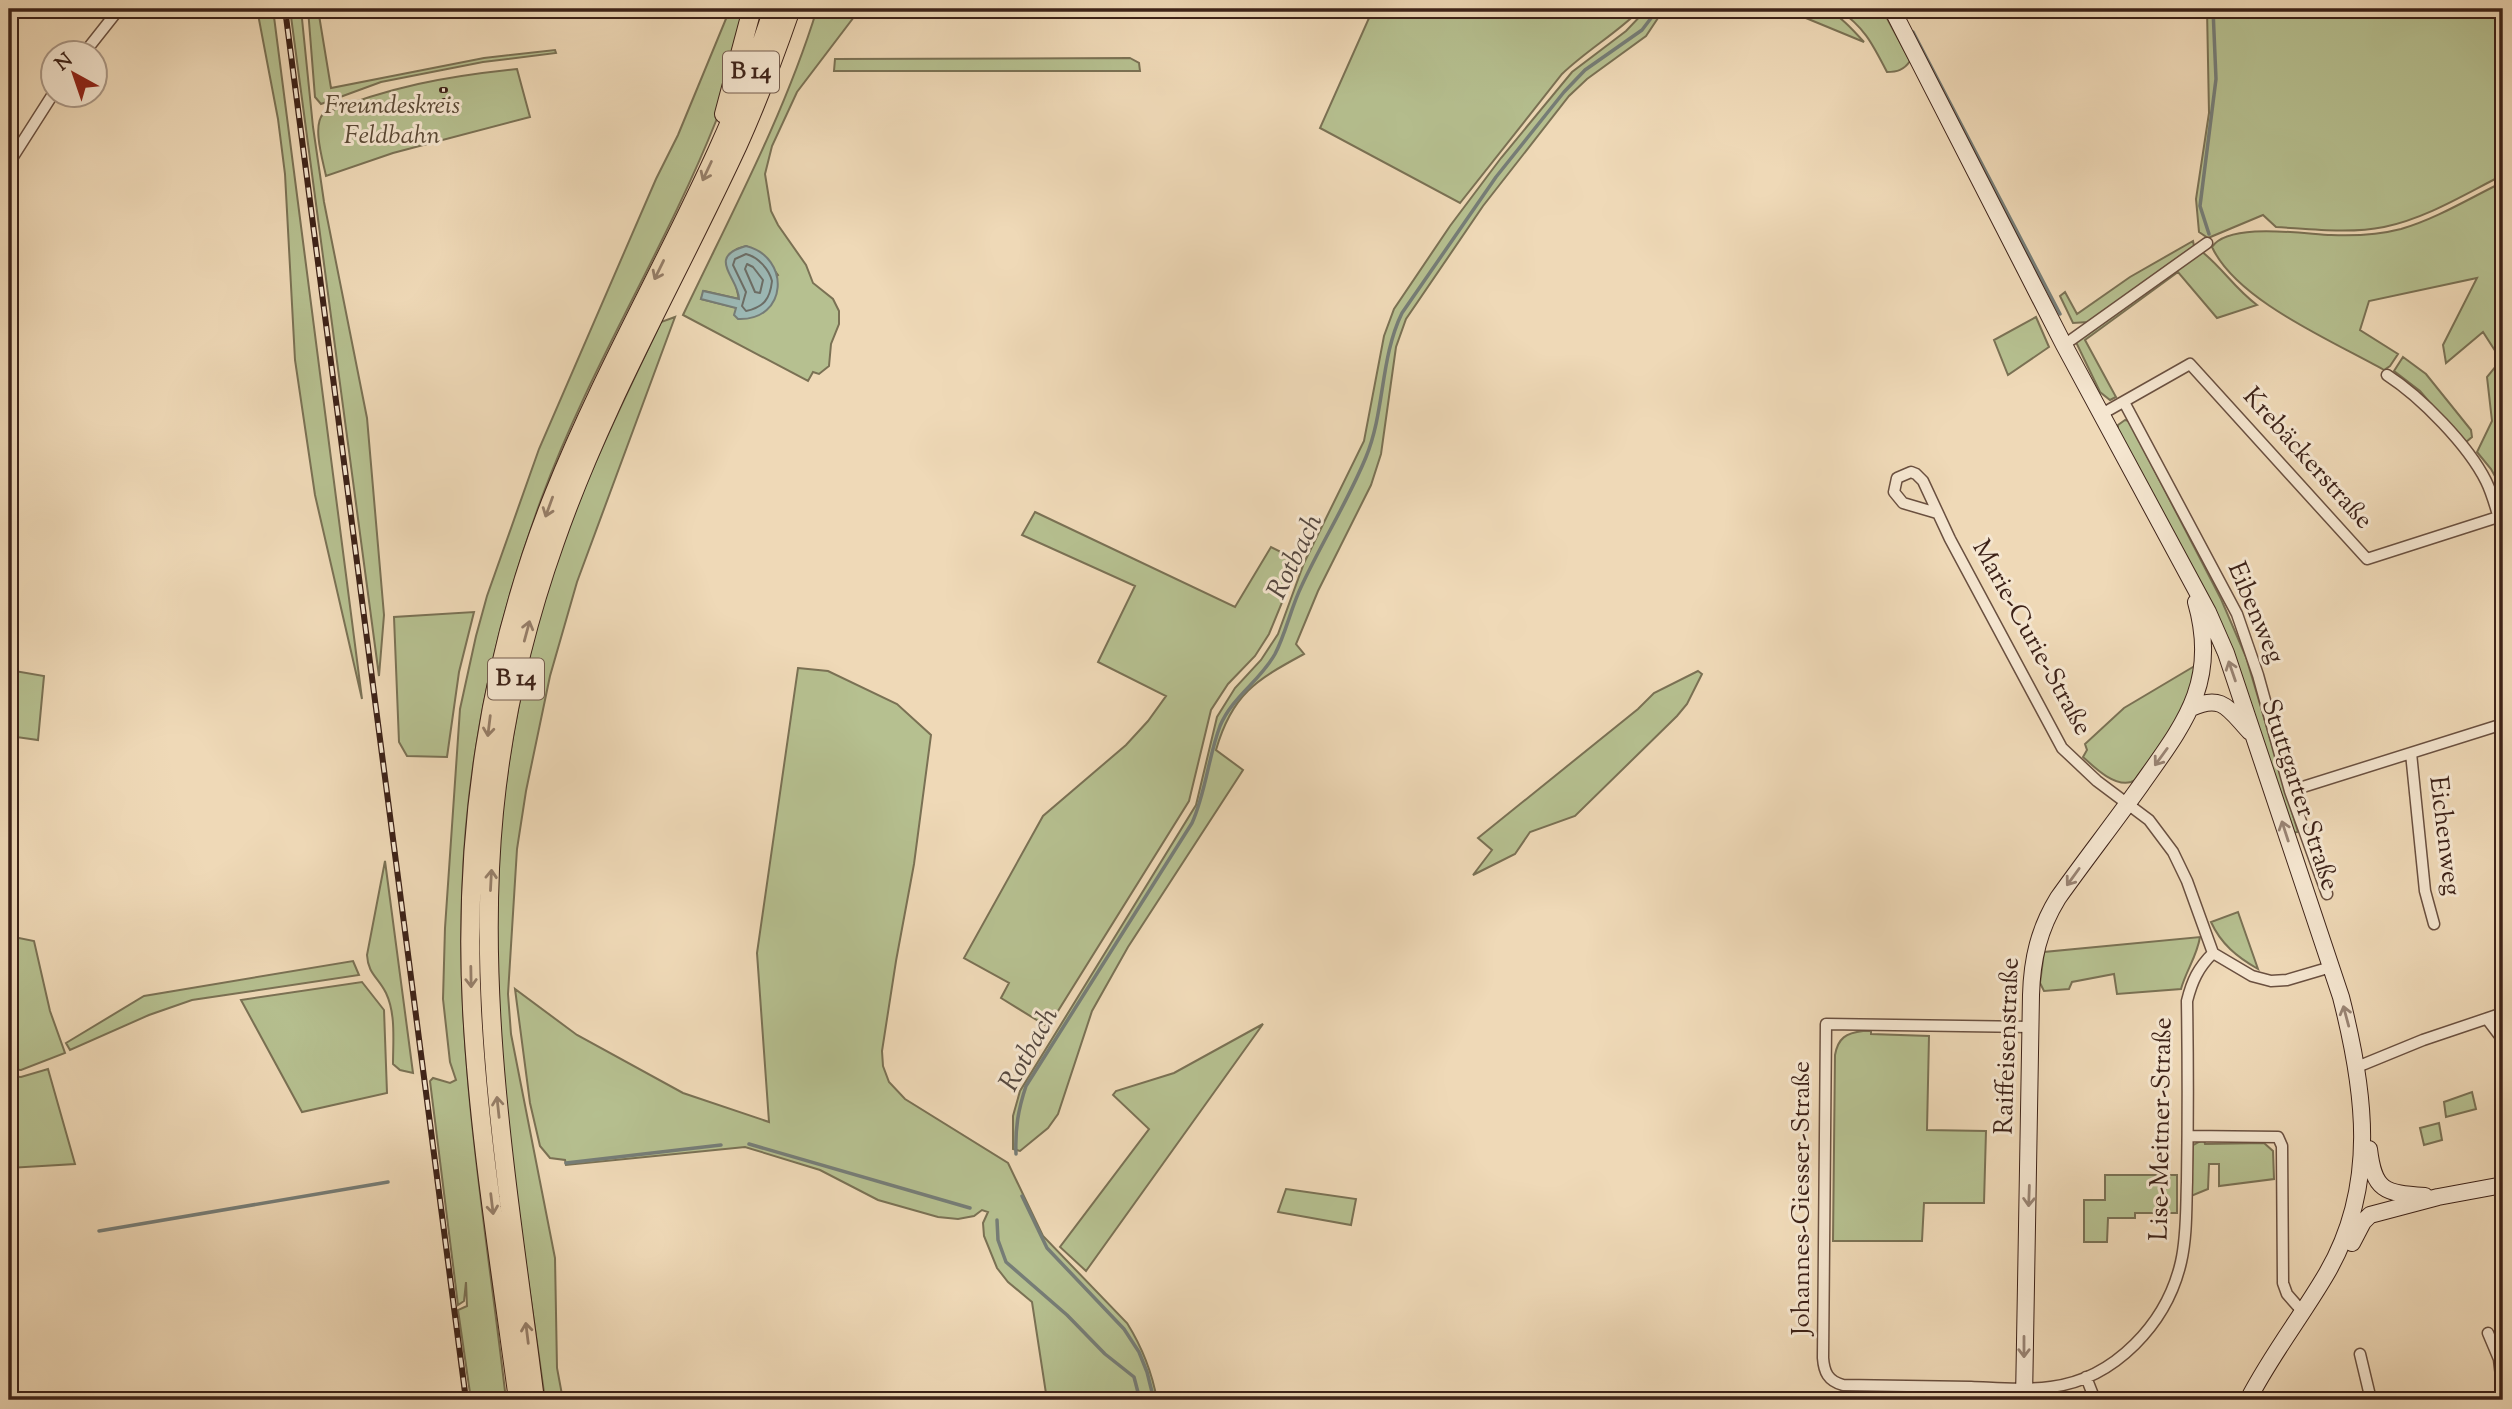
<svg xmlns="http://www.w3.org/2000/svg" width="2512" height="1409" font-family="'Sorts Mill Goudy',serif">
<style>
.green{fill:#b6c090;stroke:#7a7154;stroke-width:2;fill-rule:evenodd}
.water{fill:#9cb9b6;stroke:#767d77;stroke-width:2}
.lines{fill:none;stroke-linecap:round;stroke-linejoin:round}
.shore{stroke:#6c6e67;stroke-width:2}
.stream{stroke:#767d77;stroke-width:3.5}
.minor-casing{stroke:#6a5040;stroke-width:13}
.secondary-casing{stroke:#3d2218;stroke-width:18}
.trunk-casing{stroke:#3d2218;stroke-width:20}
.minor{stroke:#f5e6d0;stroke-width:10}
.secondary{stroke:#f5e6d0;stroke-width:16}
.trunk{stroke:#efd9b7;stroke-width:18}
.rail-casing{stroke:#3d2218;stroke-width:6}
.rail{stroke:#f5e6d0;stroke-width:3.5;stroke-dasharray:10;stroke-linecap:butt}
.oneway{stroke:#967e68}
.oneway2{stroke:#998474}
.labels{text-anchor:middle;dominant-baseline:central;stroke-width:6;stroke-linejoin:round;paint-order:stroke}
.shield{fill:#f5e6d0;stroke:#745d4f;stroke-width:2}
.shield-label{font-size:24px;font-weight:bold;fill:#3d2218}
.park-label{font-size:26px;font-style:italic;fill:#5b4a36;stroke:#f5e6d0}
.street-label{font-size:26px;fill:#3d2218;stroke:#f5e6d0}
.water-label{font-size:28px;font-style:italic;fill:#554840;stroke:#f5e6d0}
</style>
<rect width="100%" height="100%" fill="#efd9b7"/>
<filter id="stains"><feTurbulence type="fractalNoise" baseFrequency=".00286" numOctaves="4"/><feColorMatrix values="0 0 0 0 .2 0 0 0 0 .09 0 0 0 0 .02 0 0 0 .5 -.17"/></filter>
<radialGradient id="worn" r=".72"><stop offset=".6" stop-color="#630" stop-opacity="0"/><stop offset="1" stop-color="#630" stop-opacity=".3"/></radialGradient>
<path class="green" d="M257,9h16l89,690 -47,-204 -20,-135 -10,-186 -7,-55z
M290,9h11l12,118 11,75 43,216 17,197 -5,61z
M308,9h10l13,79 153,-30 71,-8 1,3 -73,9 -102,20 -60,22 -6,-7z
M730,9h17c-10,37 -17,76 -31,112 -51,128 -126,246 -174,376 -47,128 -76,260 -80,397 -6,170 25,338 44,506h-35l-13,-90 9,-4 -1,-24 -2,19 -6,4 -28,-224 3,-3 17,5 6,-3 -6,-18 -7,-63 2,-71 15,-219 16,-73 11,-40 52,-147 117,-270 22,-44z
M817,9h43l-63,83 -25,54 -7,28 6,37 7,14 28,40 7,18 20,16 6,12v13l-8,20 -2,22 -10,8 -6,-2 -5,9 -125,-66c48,-101 101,-199 134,-306zM746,246l17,9 15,20 -41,33 -36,-9 3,-8 35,8 -10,-44 8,-6z
M1373,9h268c-24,24 -54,41 -79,65l-102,129 -140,-75z
M1647,9h17l-18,27 -59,43 -18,17 -86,110 -77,113 -10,28 -15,107 -10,31 -53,106 -22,53 8,10c-48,26 -72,40 -88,96l27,20 -115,177 -36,64 -34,103 -10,14 -28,23 -7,-2v-33l7,-25 176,-286 21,-88 18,-29 26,-28 17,-26 26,-71 60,-122 20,-105 10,-27 56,-83 51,-68 71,-86 54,-41z
M1784,9c47,0 47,-3 80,33z
M1838,9h44l28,52c-6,9 -13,11 -23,11 -15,-29 -22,-44 -49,-63z
M2207,9h296v166c-38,19 -76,43 -119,52 -34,7 -74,2 -108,0l-13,-12 -55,23 -9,-6 -3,-33 13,-86z
M1130,58l9,5 1,8h-306l1,-12z
M517,69l13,48 -137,36 -67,23c-3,-15 -14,-50 -3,-62 65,-27 124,-38 194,-45z
M2503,182v328l-6,-15 5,-6 -11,-20 -14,-17 15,-31 -5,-44 14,-17 -18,-28 -37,31 -3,-18 34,-67 -108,23 -9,29 38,24 -8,12 -6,4c-51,-29 -147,-69 -172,-123 17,-25 92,-13 119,-12 24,1 47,0 70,-6 35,-10 69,-31 102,-47z
M2193,241l1,5 -106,76 -15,1 -13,-27 5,-4 12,22 53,-37z
M2201,251c21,16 33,37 56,54l-40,13 -39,-46 -93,68 31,57 -6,3 -10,-8 -25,-52z
M675,317l-98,265 -27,94 -24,115 -9,58 -9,145 3,40 44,224 2,110 6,32h-18c-21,-155 -49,-313 -49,-471 0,-102 15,-204 41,-303 27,-106 77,-205 124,-304z
M2036,317l13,30 -41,28 -14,-35z
M2403,357l23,17 45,56 1,7 -6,5 -5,-3 -41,-48 -26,-20z
M2125,420l4,1 92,178 25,58 52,175 -6,1 -24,-67 -150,-336v-5z
M1035,512l200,95 36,-60 28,14 -30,73 -14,22 -27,28 -17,26 -22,91 -141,226 -47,-29 8,-15 -45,-25 79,-142 83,-71 22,-24 18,-25 -68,-34 37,-76 -113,-51z
M474,612l-15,60 -12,85 -40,-1 -8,-14 -5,-125z
M2198,664l-10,40 -47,71c-4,3 -7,6 -10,7 -17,5 -37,-15 -48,-25l4,-7 -2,-6 39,-36z
M798,668l30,3 69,33 34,31 -17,129 -18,97 -14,90 1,15 6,16 16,17 103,64 35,73 84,87c15,24 25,49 30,77h-110l-15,-98 -24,-20 -11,-14 -13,-32 -1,-13 5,-11 -6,-2 -8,6 -16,3 -20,-2 -60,-17 -58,-30 -75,-23 -179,18 -1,-5 -15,-2 -10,-12 -10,-43 -15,-114 62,46 106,58 86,29 -12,-169z
M9,670l35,6 -6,64 -29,-4z
M1698,671l4,3 -15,30 -10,12 -102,100 -45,16 -15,22 -42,21 19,-25 -14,-12 160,-129 16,-16z
M385,861l28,212 -13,-3 -7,-6c0,-23 3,-50 -7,-71 -8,-16 -18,-19 -19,-38z
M2238,912l20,57c-21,-12 -37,-25 -47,-47z
M9,936l25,5 16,70 15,42 -44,17 -12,-1z
M2200,937c-3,19 -14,34 -19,52l-64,5 -3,-20 -42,8 -3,7 -25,2 -4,-8 4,-31z
M353,961l6,14 -167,25 -43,15 -79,35 -4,-7 78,-47z
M362,982l22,28 3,83 -85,19 -61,-112z
M1263,1024l-177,247 -26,-24 89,-118 -36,-34 3,-4 58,-18z
M1863,1031h8v3l58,2 -2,94 59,1 -2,72h-60l-2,38h-89l2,-186c3,-17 11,-22 28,-24z
M48,1069l27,95 -66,4v-92l12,1z
M2472,1092l4,17 -30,8 -2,-15z
M2439,1123l3,17 -18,5 -4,-17z
M2204,1139l1,5 59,-1 9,8 1,28 -55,7v-22h-10l-1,25 -17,7 2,-51z
M2105,1175h72v38h-42v5h-27l-1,24h-23v-42h21z
M1286,1189l70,10 -5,26 -73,-13z"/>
<path class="water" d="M746,246c45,11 42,75 -8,73l-4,-4 2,-7 -35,-9 2,-8 36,8c0,-21 -34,-42 7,-53z"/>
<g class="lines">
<path class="shore" d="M746,254c12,3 23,15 26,27 -2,18 -8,26 -26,30l-4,-5 4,-14 -13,-27 2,-6z
M747,264l6,3 10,13 -3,13 -5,-1 -10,-23z"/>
<path class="stream" d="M1913,32l147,282
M2209,234l-9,-28 16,-127 -3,-70
M749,1144l221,64
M1016,1154c-1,-25 2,-44 10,-68l166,-263c14,-31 16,-65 28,-97 12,-29 40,-45 55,-72 11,-21 16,-47 27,-69 20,-43 46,-84 64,-128 19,-46 14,-99 36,-144l94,-136 68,-85 21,-22 57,-40 16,-21
M566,1163l155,-18
M1022,1196l25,52 77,81 15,23 8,20 7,28
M997,1220l1,20 8,22 61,53 38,39 29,23 6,23
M99,1231l289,-49"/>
<g class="minor-casing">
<path id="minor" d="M85,52l34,-43
M9,163l44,-69
M2064,345l143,-102
M2387,375c34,22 81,70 99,106 8,16 12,35 17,52
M2124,402l113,212 21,61 32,116 37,103
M2100,415l90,-51 177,195 131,-42
M1937,513l-34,-10 -9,-11 3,-14 14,-6 5,2 7,7 27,58 112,209 35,33 52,39 24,32 14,29 26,72 39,23 19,5 16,-1 44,-13
M2411,753l14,138 9,33
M2290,791l213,-67
M2487,1019l16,21
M2031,1027l-205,-3 -3,334c1,14 5,23 20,27 42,1 85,1 128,2 26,1 54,4 80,0 64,-8 116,-64 130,-125 6,-26 5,-54 6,-80 1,-61 1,-121 0,-181 5,-20 11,-33 26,-48
M2357,1067l66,-27 80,-27
M2188,1136l90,1 4,9 1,137 4,11 14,16
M2488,1333l11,26 4,34
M2360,1354l11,46
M2086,1377l9,23"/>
</g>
<g class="secondary-casing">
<path id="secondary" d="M1892,9l172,336 144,267 18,41 115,344c24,94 37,188 -14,276 -25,43 -56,82 -79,127
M2191,708c32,-15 38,2 59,24
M2369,1149c5,42 15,44 56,47
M2352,1243l11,-21 7,-7 68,-18 65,-12
M2024,1400l7,-405c1,-36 8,-66 27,-97 27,-38 56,-75 83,-113 43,-61 78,-103 55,-183"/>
</g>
<g class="trunk-casing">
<path id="trunk" d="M724,114l28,-105
M518,1400c-17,-130 -39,-260 -46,-391 -9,-175 17,-353 82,-515 66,-165 165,-316 219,-485
M535,1400c-24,-194 -60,-392 -41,-588 9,-92 30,-183 61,-270 48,-138 122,-265 183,-397 20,-44 37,-90 53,-136"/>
</g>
<use href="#minor" class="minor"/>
<use href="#secondary" class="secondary"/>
<use href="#trunk" class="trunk"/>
<g class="rail-casing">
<path id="rail" d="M285,9l181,1391
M442,90h3
M444,101h3"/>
</g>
<use href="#rail" class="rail"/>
</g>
<defs><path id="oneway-shaft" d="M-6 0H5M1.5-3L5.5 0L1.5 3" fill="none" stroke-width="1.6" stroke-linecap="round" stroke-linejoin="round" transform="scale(1.75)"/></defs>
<g class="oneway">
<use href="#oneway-shaft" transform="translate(707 171) rotate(115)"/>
<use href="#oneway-shaft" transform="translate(659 270) rotate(116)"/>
<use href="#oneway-shaft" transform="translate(549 507) rotate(110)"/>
<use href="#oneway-shaft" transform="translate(527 631) rotate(-75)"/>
<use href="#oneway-shaft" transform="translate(489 726) rotate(97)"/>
<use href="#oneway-shaft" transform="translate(491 880) rotate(-87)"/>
<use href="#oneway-shaft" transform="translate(471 977) rotate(89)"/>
<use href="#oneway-shaft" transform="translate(498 1107) rotate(-96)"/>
<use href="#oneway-shaft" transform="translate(492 1204) rotate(83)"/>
<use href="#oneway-shaft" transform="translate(527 1333) rotate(-97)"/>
</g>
<g class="oneway2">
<use href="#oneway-shaft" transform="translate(2232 671) rotate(-109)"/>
<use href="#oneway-shaft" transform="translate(2161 757) rotate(126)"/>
<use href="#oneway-shaft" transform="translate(2285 831) rotate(-108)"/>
<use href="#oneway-shaft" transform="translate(2073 877) rotate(126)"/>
<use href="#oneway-shaft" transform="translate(2346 1016) rotate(-105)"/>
<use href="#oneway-shaft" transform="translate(2029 1196) rotate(92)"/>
<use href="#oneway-shaft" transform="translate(2024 1347) rotate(90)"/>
</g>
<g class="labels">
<g class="shield">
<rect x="723" y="51.5" width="56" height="41" rx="5"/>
<rect x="488" y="658.5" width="56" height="41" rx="5"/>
</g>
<g class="shield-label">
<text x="751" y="72">B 14</text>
<text x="516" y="679">B 14</text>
</g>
<g class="park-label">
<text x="392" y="106">Freundeskreis<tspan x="392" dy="30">Feldbahn</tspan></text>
</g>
<g class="street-label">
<text transform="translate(2307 459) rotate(48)">Krebäckerstraße</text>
<text transform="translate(2255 613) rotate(67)">Eibenweg</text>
<text transform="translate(2031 638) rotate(61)">Marie-Curie-Straße</text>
<text transform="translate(2299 795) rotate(72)">Stuttgarter Straße</text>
<text transform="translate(2444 836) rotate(83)">Eichenweg</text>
<text transform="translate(2008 1046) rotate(-88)">Raiffeisenstraße</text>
<text transform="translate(2162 1129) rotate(-89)">Lise-Meitner-Straße</text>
<text transform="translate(1802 1198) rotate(-90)">Johannes-Giesser-Straße</text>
</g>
<g class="water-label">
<text transform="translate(1296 557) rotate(-64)">Rotbach</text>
<text transform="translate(1030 1050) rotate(-61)">Rotbach</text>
</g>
</g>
<rect width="2512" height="1409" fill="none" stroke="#efd9b7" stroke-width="35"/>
<rect x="10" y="10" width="2491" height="1388" fill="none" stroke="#3d2218" stroke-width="3.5"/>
<rect x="18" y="18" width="2477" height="1374" fill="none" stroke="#3d2218" stroke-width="2"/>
<g transform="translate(74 74) rotate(320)"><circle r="33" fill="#f5e6d0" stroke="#ab9886" stroke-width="2"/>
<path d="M0-5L12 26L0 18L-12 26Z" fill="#8f2418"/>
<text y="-10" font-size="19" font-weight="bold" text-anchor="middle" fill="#3d2218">N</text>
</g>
<rect width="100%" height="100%" filter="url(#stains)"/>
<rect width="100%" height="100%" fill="url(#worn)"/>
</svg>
